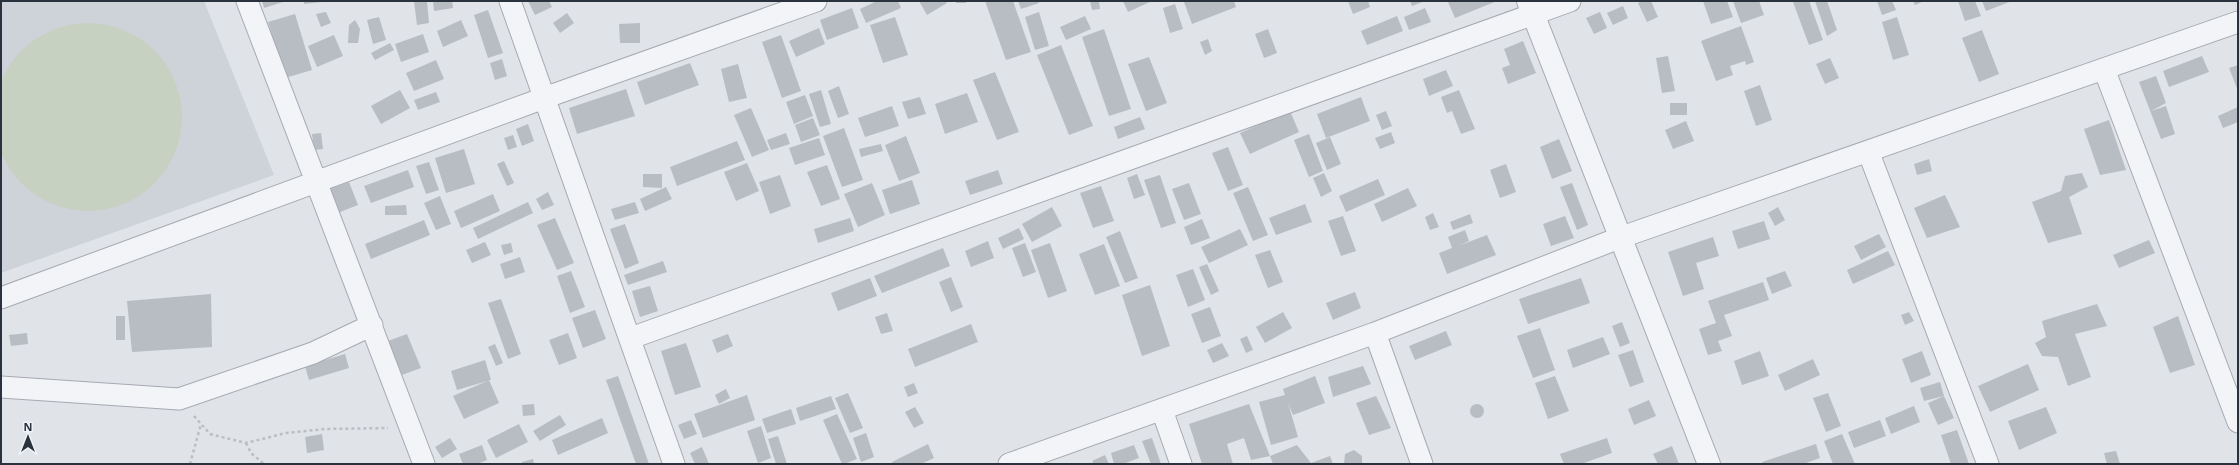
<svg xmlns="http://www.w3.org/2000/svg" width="2239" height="465" font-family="'Open Sans',sans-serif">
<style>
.built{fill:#ced3da}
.green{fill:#c6d1c2}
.building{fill:#b8bdc4}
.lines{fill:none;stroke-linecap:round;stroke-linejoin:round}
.minor-casing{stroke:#a6aab2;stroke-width:23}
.tertiary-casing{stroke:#a6aab2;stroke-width:24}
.path{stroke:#bbbec3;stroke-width:2.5;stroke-dasharray:3 3;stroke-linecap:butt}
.minor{stroke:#f3f4f7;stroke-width:21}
.tertiary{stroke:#f3f4f7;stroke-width:22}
</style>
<rect width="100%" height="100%" fill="#e0e3e8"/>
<path class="built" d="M1,1h203l70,174 -273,98z"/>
<path class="green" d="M-6 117a94 94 0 1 1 188 0a94 94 0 1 1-188 0Z"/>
<path class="building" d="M262,1h24l-22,7z
M304,1h18v1l-18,2z
M414,1h13l2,22 -12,2z
M433,1h19l1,7 -19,3z
M528,1h21l3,6 -17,8z
M877,1h21l3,7 -35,15 -6,-14z
M919,1h27l1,2 -20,12z
M956,1h10v2h-10z
M985,1h28l18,51 -25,8z
M1018,1h20l1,2 -18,6z
M1090,1h9l1,8 -8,1z
M1123,1h29l-24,11z
M1187,1h47l2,6 -44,17 -8,-22z
M1348,1h20l2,6 -17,7z
M1410,1h15l-13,5z
M1497,1l-42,17 -7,-16 2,-1z
M1642,1h9l7,16 -11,5 -9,-19z
M1703,1h24l6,16 -22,7z
M1733,1h26l5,14 -23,8z
M1797,1h12l14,39 -14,5 -16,-43z
M1815,1h12l10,29 -10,6z
M1877,1h15l4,9 -14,5z
M1913,1h11l-9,4z
M1958,1h17l6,15 -16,5z
M1982,1h30l-26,10z
M1175,4l8,25 -13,4 -7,-25z
M1623,6l5,12 -15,7 -6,-12z
M852,8l7,20 -32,12 -7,-20z
M1425,8l6,14 -22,8 -5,-13z
M488,10l15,43 -15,5 -14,-43z
M326,12l5,11 -10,4 -5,-13z
M1039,12l10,34 -14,4 -10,-33z
M1600,12l7,16 -13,6 -8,-16z
M567,13l7,10 -14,10 -7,-10z
M295,14l17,56 -27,8 -17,-56z
M1085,16l6,13 -25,11 -6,-13z
M1397,16l6,15 -36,14 -6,-14z
M379,17l7,23 -13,4 -6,-24z
M895,17l13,38 -25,8 -13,-38z
M1897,17l12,38 -16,5 -11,-38z
M355,20l5,9 -2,14h-10l1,-18z
M461,20l7,16 -25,11 -6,-16z
M640,23v20h-20l-1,-19z
M1741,26l13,36 -8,3 -1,-4 -15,5 3,9 -17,6 -15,-40z
M819,28l6,16 -29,13 -7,-16z
M1104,29l27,80 -22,7 -27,-79z
M1268,29l9,24 -13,5 -9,-24z
M1982,30l17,44 -20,8 -17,-44z
M423,34l6,18 -28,10 -6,-18z
M334,35l9,21 -26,11 -9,-21z
M781,35l20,56 -19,7 -20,-56z
M1208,39l4,12 -7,4 -5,-13z
M1523,41l13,32 -28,11 -6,-16 8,-3 -6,-16z
M390,43l4,7 -19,10 -4,-7z
M1061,45l32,81 -24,9 -32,-80z
M1668,56l7,35 -13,2 -6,-35z
M2202,56l7,16 -40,15 -6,-16z
M1149,57l18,46 -21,8 -18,-47z
M1830,58l9,20 -14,6 -9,-20z
M502,59l5,17 -12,4 -5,-17z
M436,60l8,19 -30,12 -8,-18z
M690,63l9,22 -54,20 -8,-23z
M738,64l9,34 -18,4 -8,-33z
M2238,65v26l-9,-23z
M1446,70l7,16 -24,10 -6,-17z
M995,72l24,60 -22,8 -24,-60z
M2156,76l10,27 -15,8 15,-5 9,28 -14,5 -22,-57z
M1760,85l12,35 -16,6 -12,-35z
M839,86l10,28 -11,4 -10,-27z
M626,89l9,27 -58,18 -8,-26z
M400,90l10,18 -29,16 -10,-18z
M821,90l10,34 -11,3 -11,-33z
M1459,90l16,39 -14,5 -9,-23 -5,2 -6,-16z
M436,92l4,10 -22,8 -4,-10z
M967,93l11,29 -33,12 -10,-30z
M805,95l8,21 -19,8 -8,-22z
M920,97l6,17 -18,5 -6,-17z
M1361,97l9,24 -44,17 -9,-24z
M1670,103h17v12h-17z
M892,106l7,20 -34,11 -7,-19z
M2238,107v15l-15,6 -5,-12z
M751,108l18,42 -17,7 -18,-42z
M1290,111l9,21 -49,22 -10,-21z
M1386,111l6,15 -10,4 -6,-15z
M1140,117l5,12 -27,10 -4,-12z
M813,118l7,17 -19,7 -6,-17z
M2109,120l17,50 -26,5 -16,-46z
M1686,121l8,20 -21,8 -8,-19z
M528,124l6,17 -12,5 -6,-17z
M844,128l19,52 -21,7 -19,-51z
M1391,132l4,11 -15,6 -5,-11z
M321,133l2,16 -9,1 -2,-16z
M786,133l4,11 -19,6 -4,-10z
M1309,134l14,37 -14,6 -15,-37z
M513,135l4,12 -9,3 -4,-12z
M906,136l14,37 -21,8 -14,-36z
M1330,137l11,27 -14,6 -11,-27z
M819,138l6,17 -30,10 -6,-17z
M1559,139l13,32 -20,8 -12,-32z
M737,141l8,19 -68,26 -7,-19z
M881,144l2,7 -22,6 -2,-8z
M1228,147l15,38 -15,6 -16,-38z
M464,149l11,35 -29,9 -11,-35z
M1929,159l3,12 -15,4 -3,-11z
M504,161l10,22 -7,3 -10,-22z
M429,162l10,28 -13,4 -10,-28z
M747,163l12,28 -23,10 -12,-29z
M1506,164l10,28 -16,6 -10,-28z
M827,165l13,34 -19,7 -14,-34z
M408,170l6,17 -43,16 -7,-17z
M998,170l5,14 -33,11 -5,-14z
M1324,173l8,18 -11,6 -8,-19z
M2082,173l6,14 -19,10 13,37 -34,9 -16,-41 29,-11 4,-15z
M643,174h19v14l-19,-1z
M1137,174l8,21 -11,4 -7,-21z
M780,175l11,31 -21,8 -11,-32z
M1160,175l16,48 -15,5 -17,-48z
M1378,179l7,16 -39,17 -7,-16z
M912,180l8,24 -30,10 -8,-24z
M349,182l9,23 -23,9 -9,-24z
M872,183l13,32 -27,12 -14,-33z
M1189,183l12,31 -17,6 -12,-31z
M1572,183l16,42 -11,5 -17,-43z
M1101,186l13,35 -21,7 -13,-35z
M666,187l6,12 -27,12 -5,-12z
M1248,187l20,48 -15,6 -20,-48z
M1408,188l9,18 -35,16 -8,-18z
M548,192l6,13 -12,5 -6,-11z
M493,194l7,17 -39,17 -7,-17z
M1945,195l15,32 -33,11 -13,-30z
M440,196l11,28 -15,6 -12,-27z
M528,202l5,11 -55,26 -5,-11z
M635,202l4,11 -24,7 -4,-11z
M1305,204l7,18 -36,13 -7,-17z
M406,205l1,10h-22v-9z
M1052,207l10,19 -30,16 -10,-18z
M1778,207l7,13 -10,6 -7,-13z
M1433,213l6,14 -9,3 -5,-13z
M1470,214l3,9 -20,7 -3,-8z
M1343,216l13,35 -15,5 -13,-35z
M1565,216l9,22 -23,8 -8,-22z
M555,218l19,45 -17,7 -20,-45z
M850,218l4,13 -36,12 -4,-14z
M1202,219l8,19 -19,7 -7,-18z
M424,220l6,15 -59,24 -6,-15z
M1764,221l6,18 -32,10 -6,-18z
M625,224l14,39 -14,6 -15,-40z
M1019,228l5,11 -21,10 -5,-11z
M1240,229l8,16 -39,18 -8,-16z
M1465,230l4,11 -11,5 29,-11 9,20 -49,19 -8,-21 13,-5 -4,-11z
M1120,231l18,47 -13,5 -19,-46z
M1879,234l7,13 -25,13 -7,-14z
M1713,237l6,19 -23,7 8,26 -21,7 -15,-44z
M2149,240l6,13 -36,15 -6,-13z
M988,241l6,17 -23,9 -6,-16z
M485,242l6,13 -19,8 -6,-13z
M511,243l2,9 -9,3 -3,-10z
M1025,243l11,29 -13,5 -11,-29z
M1050,243l17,48 -19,7 -17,-48z
M1104,244l16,42 -25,9 -16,-41z
M943,248l7,18 -68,27 -8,-17z
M1270,250l13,32 -15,6 -13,-33z
M1888,251l7,14 -42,19 -6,-14z
M520,257l5,15 -20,7 -5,-15z
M663,261l4,11 -39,13 -4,-10z
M1207,264l12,27 -8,4 -12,-28z
M1193,269l12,31 -17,7 -12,-32z
M571,271l14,36 -15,6 -13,-37z
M1785,271l7,15 -20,8 -6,-16z
M951,277l12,30 -12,5 -12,-30z
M870,278l7,18 -39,15 -7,-18z
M1581,278l9,25 -62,21 -9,-25z
M1763,282l6,18 -45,15 8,21 -14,5 4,10 -14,4 -9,-26 17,-6 -8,-22z
M1150,285l20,61 -28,10 -20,-61z
M650,286l8,25 -18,6 -8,-26z
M1355,292l6,16 -28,12 -7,-17z
M211,294l1,53 -80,5 -5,-51z
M501,299l20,55 -13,5 -20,-56z
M2097,304l10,22 -32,8 16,43 -23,9 -10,-29 -16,-1 -7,-13 11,-6 -4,-16z
M1210,307l11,29 -19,7 -11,-29z
M595,310l11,29 -23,9 -11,-30z
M1283,312l9,16 -27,15 -9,-16z
M1909,312l5,9 -9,4 -4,-10z
M887,313l6,18 -12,3 -6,-17z
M116,316h9v24h-9z
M2178,316l17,49 -25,8 -17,-46z
M1622,322l8,21 -10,4 -8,-21z
M971,324l7,18 -63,25 -7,-18z
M1540,328l15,42 -22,8 -16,-42z
M1446,331l6,14 -37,15 -6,-14z
M27,333l1,11 -17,2 -2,-11z
M568,333l9,25 -18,7 -10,-25z
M407,334l14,34 -19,7 -14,-34z
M728,334l5,12 -16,7 -5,-13z
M1247,336l6,14 -7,3 -6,-14z
M1603,337l7,17 -37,14 -6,-18z
M686,343l15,44 -26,8 -14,-44z
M1222,343l7,13 -16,7 -6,-13z
M495,344l8,19 -7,3 -8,-19z
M1633,350l11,32 -14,5 -12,-32z
M1760,351l9,25 -27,9 -8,-24z
M1922,351l9,24 -20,8 -9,-24z
M345,354l4,14 -40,12 -4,-14z
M1813,359l7,16 -35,16 -7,-16z
M485,360l6,20h-2l10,23 -35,16 -11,-23 34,-15 -30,9 -6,-19z
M2028,364l11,26 -49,22 -12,-26z
M1363,366l8,18 -38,13 -5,-20z
M618,376l12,34 19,54h-13l-30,-84z
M1315,376l10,27 -32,12 -5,-12 10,34 -27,8 -12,-43 26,-7 -2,-6z
M1555,376l14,35 -21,8 -13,-36z
M1940,382l4,14 -20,5 -4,-13z
M914,383l4,10 -10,4 -4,-10z
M726,389l4,9 -11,6 -4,-9z
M848,393l15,35 -13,5 -15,-35z
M1828,393l13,33 -15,6 -13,-34z
M747,395l8,25 -52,18 -9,-24z
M831,396l5,13 -36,12 -4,-13z
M1376,396l15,32 -22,7 -13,-32z
M1944,396l10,22 -16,7 -10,-22z
M1649,400l7,16 -22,9 -6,-16z
M534,404l1,11 -12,1 -1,-11z
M1249,404l21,52 27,-11 14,18 -38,1 -3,-8 -19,4 -7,-22 -17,6 6,20h-31l-13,-40z
M1470 411a7 7 0 1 1 14 0a7 7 0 1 1-14 0Z
M1914,406l6,16 -29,12 -6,-16z
M915,407l9,16 -10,5 -9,-16z
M2046,407l11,26 -38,17 -11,-29z
M791,409l5,15 -29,9 -5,-14z
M837,414l20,45 -13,5h-2l-19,-44z
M560,415l6,10 -26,16 -7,-10z
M602,418l6,15 -50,22 -6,-15z
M691,420l6,14 -13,5 -6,-14z
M1880,420l6,16 -32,12 -6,-16z
M519,424l9,18 -32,16 -9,-18z
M761,426l10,32 -13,5 -11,-32z
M1957,430l12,34h-18l-10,-29z
M866,433l8,24 -13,5 -8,-24z
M322,434l2,16 -17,3 -2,-16z
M1842,434l13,30h-22l-9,-23z
M778,436l9,28h-11l-8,-25z
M450,438l7,11 -15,9 -7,-11z
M1152,438l9,26h-10l-9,-23z
M1607,438l5,15 -31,11h-17l-4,-10z
M928,444l6,14 -13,6h-28l-1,-2z
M1816,444l4,14 -17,6h-40l-1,-2z
M482,445l5,15 -10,4h-14l-4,-10z
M1134,445l5,13 -16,6h-9l-3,-11z
M1672,446l7,18h-21l-5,-10z
M702,447l7,17h-14l-5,-11z
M1354,450l8,6v8h-18l1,-10z
M2116,451l4,13h-13l-3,-11z
M1105,455l4,9h-15l-2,-3z
M1330,456l3,8h-22v-1z
M533,459l1,5h-12v-2z"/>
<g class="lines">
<g class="minor-casing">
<path id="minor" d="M247,1l177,463
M510,1l164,463
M2104,69l134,353
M1868,151l120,313
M1,298l543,-200 272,-97
M1375,333l47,131
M631,338l939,-337
M1,387l178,12 134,-46 59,-28
M1162,410l19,54
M1009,464l366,-131 244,-95 619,-216"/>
</g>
<g class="tertiary-casing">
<path id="tertiary" d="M1528,1l181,463"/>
</g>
<path class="path" d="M194,416l16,18 36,9 40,-10 39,-4 63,-1
M246,443l5,10 13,11
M190,464l11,-40"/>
<use href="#minor" class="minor"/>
<use href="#tertiary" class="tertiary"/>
</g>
<rect width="2239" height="465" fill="none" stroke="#2a323e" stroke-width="4"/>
<g transform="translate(28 437)" stroke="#eff2f6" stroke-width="3" paint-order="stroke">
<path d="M0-3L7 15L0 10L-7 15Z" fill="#2a323e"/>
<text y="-6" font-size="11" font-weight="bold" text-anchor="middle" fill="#2a323e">N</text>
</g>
</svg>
